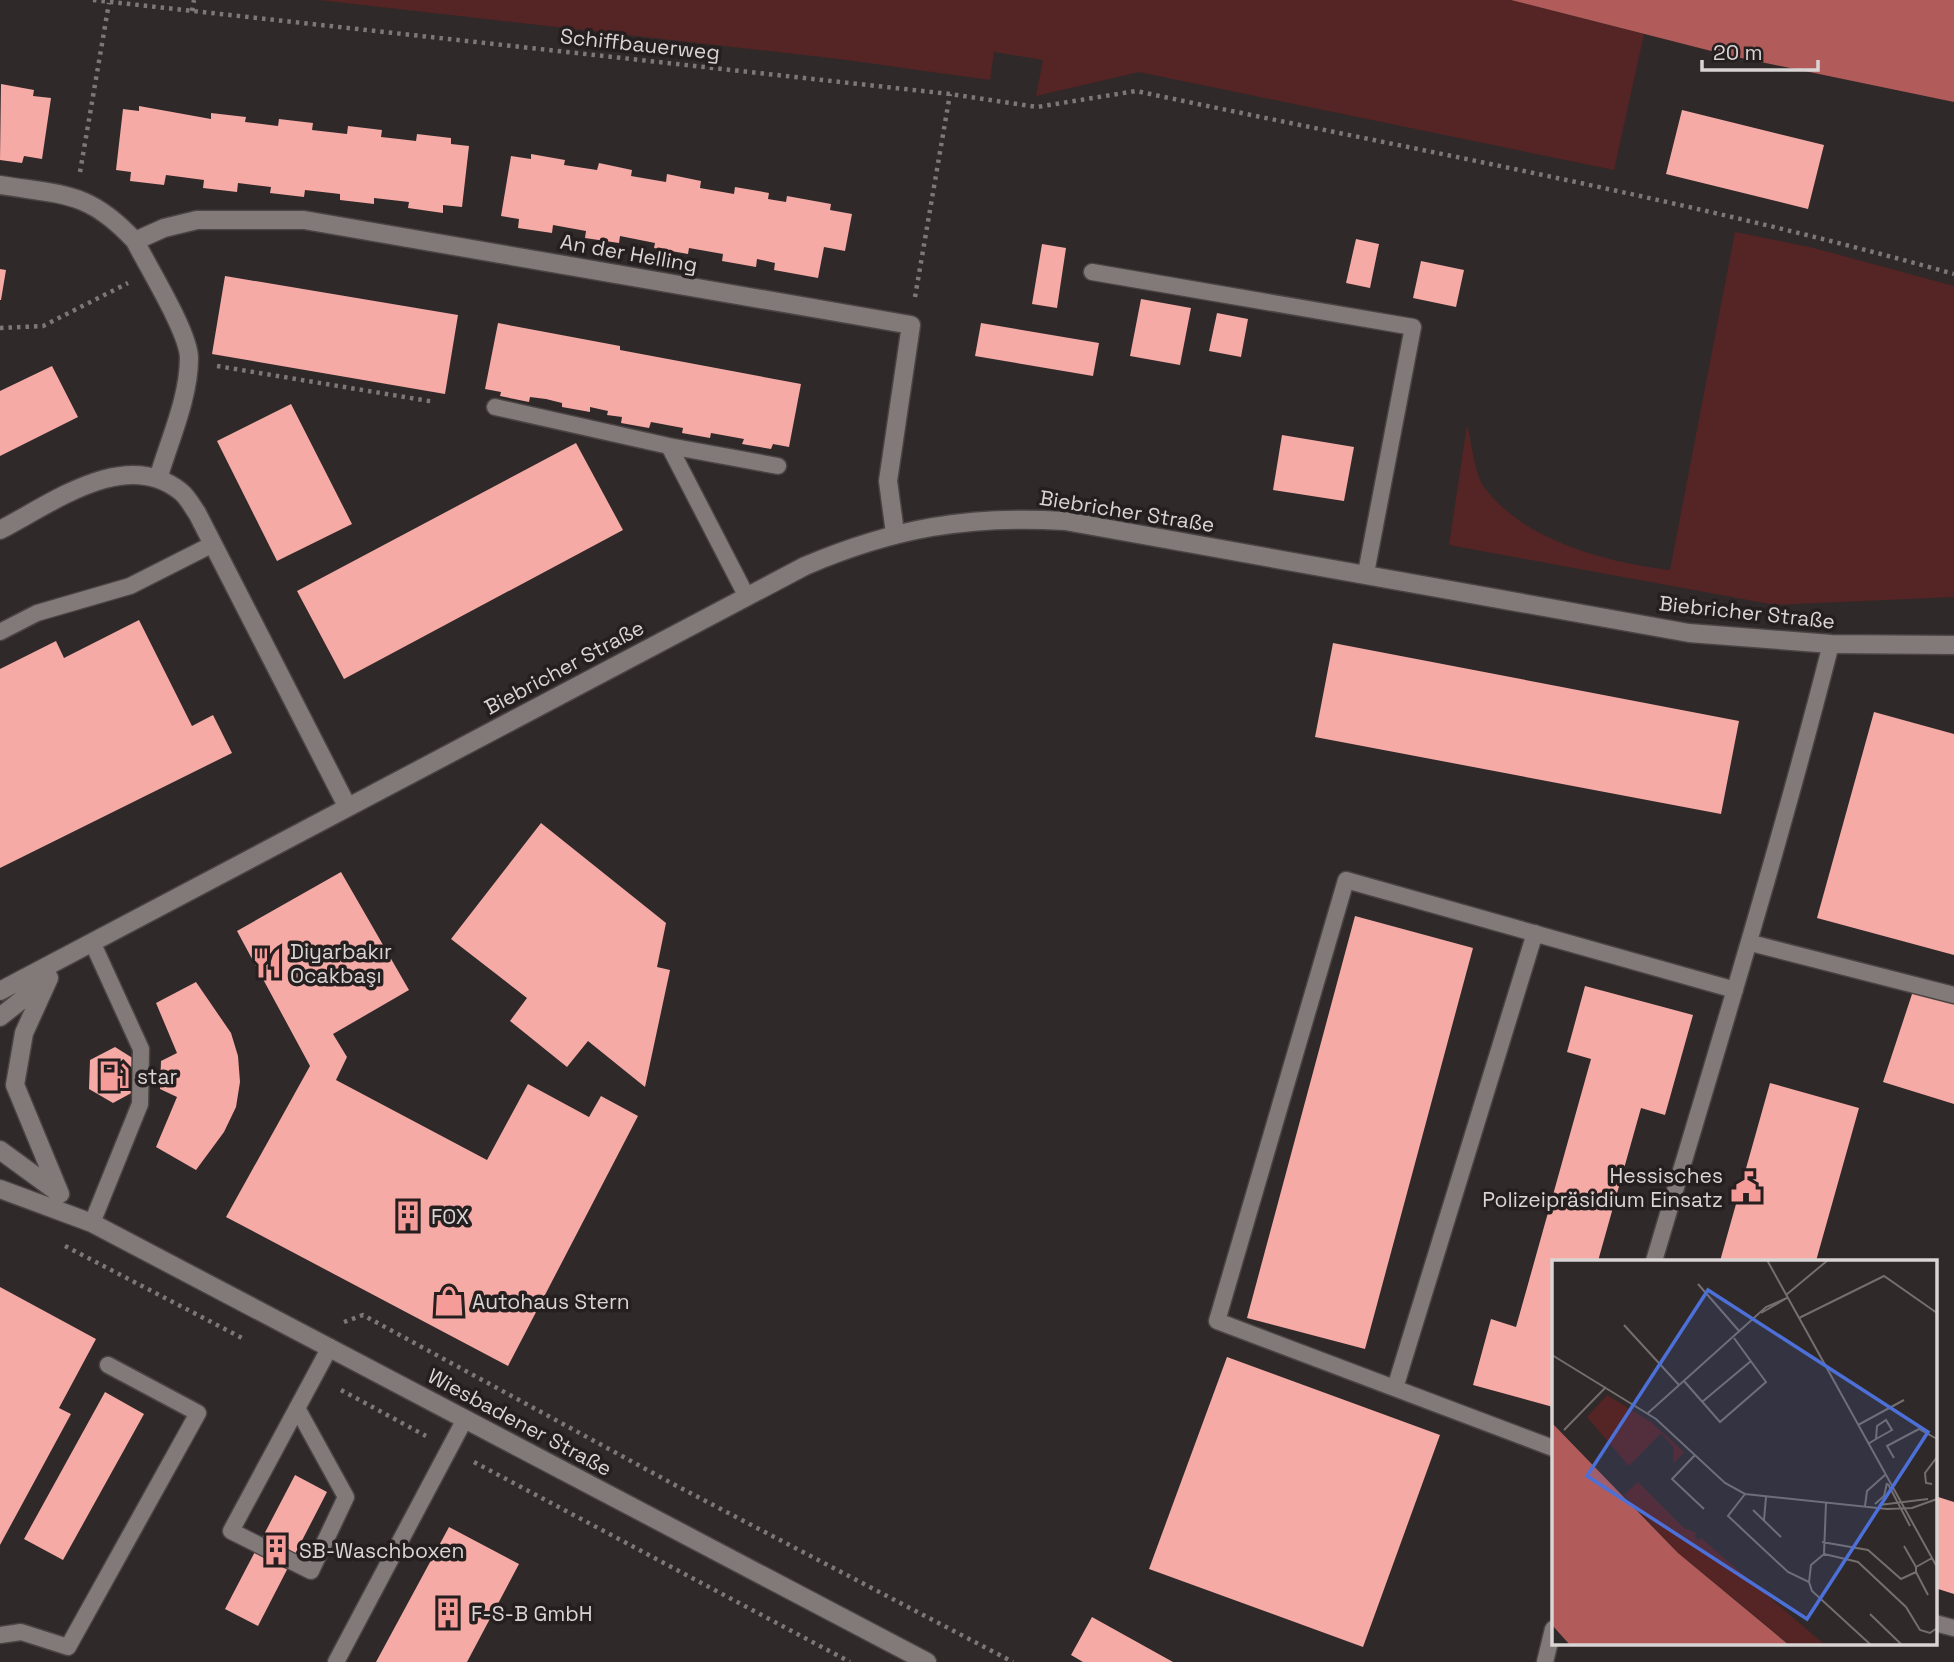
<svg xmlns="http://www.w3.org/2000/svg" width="1954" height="1662" font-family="'Space Grotesk',sans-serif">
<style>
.green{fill:#552424}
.water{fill:#b15c5b}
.building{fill:#f5aaa6}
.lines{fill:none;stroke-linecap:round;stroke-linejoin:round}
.lane-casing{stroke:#4a4544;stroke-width:19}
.street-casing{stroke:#4a4544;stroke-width:21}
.secondary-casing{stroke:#4a4544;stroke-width:21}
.path{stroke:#7d7877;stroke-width:4.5;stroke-dasharray:3.5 5;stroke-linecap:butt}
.lane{stroke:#827a79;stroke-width:16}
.street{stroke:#827a79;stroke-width:18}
.secondary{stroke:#827a79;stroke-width:18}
.labels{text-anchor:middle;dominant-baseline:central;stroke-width:7;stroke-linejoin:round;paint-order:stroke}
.street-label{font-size:21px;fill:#d9d5d4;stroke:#261f1f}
.poi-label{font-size:21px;fill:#d9d5d4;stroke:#261f1f;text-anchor:start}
.inset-road{fill:none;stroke:#746e6d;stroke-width:2}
.view{fill:#4c70d7;fill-opacity:0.15;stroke:#4c70d7;stroke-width:3.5}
.inset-edge{fill:none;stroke:#d9d5d4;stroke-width:3.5}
</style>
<rect width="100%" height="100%" fill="#302929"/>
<path class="green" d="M319,0h1192l133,34 -30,136 -475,-98 -103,24 7,-36 -49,-8 -4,28 -151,-21z
M1735,232l79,16 140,38v311l-179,8 -326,-60 18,-120c4,15 8,50 17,62 40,54 122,75 186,83z"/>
<path class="water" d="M1511,0h443v102l-227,-47z"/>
<path class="building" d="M1,84l33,6 -1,6 18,2 -9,61 -18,-3 -2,7 -22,-3z
M139,106l72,13v-6l35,4 -1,5 33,4 1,-7 34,4 -1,7 35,4 1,-8 34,4 -1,7 18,2 17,2 1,-7 34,4v6l18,2 -7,61 -19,-2v8l-35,-5 1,-6 -35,-4v6l-34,-4v-6l-35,-4 -1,7 -34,-4 1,-6 -33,-4 -1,9 -34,-4 1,-8 -38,-5 -2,10 -34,-4 1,-9 -15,-2 7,-61 16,2z
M1682,110l142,35 -16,64 -142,-35z
M531,154l34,6 -1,5 33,5 2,-7 33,7 -1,6 35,6 1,-8 34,7 -1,7 34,6 1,-7 34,6 -1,6 18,3 1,-6 44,8 -1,6 22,4 -7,37 -21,-4 -6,31 -44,-8 1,-7 -18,-4 -1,8 -34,-6 1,-7 -34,-6 -1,6 -34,-6 1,-5 -35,-7 -1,7 -34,-5 1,-7 -33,-6 -1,8 -34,-5 1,-9 -18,-3 10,-60 20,3z
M1356,239l23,5 -9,44 -24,-5z
M1042,244l24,4 -9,60 -25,-4z
M1421,261l43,9 -8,37 -43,-9z
M0,269l6,1 -5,30h-1z
M225,276l233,39 -13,79 -233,-40z
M1141,299l50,9 -11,57 -50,-9z
M1217,313l31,6 -7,38 -32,-6z
M498,323l122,23v4l181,34 -12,63 -16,-3 -2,5 -29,-5 2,-5 -33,-6 -1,5 -28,-5 1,-5 -32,-6 -2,6 -28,-5 1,-6 -15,-2 1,-4 -18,-4v5l-28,-5v-4l-16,-4 -16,-2 -1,5 -29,-6 1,-4 -16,-3z
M981,323l118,20 -6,33 -118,-20z
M52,366l26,51 -78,39v-65z
M291,404l61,120 -75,37 -60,-120z
M1282,435l72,12 -10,54 -71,-11z
M576,443l47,87 -279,149 -47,-88z
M139,620l53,106 21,-11 19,38 -232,115v-199l56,-28 8,17z
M1333,643l406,78 -18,93 -406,-77z
M1874,712l80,22v221l-137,-37z
M541,823l125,100 -9,44 13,3 -25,117 -57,-46 -21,26 -57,-46 17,-23 -76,-59z
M341,872l68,118 -76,44 14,23 -11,23 151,80 41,-76 61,33 12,-21 37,20 -130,250 -282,-149 84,-151 -73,-135z
M1355,916l118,32 -108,401 -118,-31z
M196,982l35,51 7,23 2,26 -4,25 -12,25 -28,38 -40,-23 21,-50 -17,-8 1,-28 16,-8 -21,-50z
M1585,986l108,29 -28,100 -24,-7 -43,153h-45v146l-80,-22 18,-66 25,8 75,-268 -24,-7z
M1913,991l41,13v100l-71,-22z
M115,1047l24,15 -2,28 -24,13 -24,-14 1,-29z
M1770,1083l89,25 -43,153h-96z
M0,1287l96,52 -37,69 12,6 -71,131z
M1227,1357l213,78 -77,212 -214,-78z
M105,1392l39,22 -81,146 -39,-21z
M295,1475l32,17 -69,134 -33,-17z
M1935,1496l19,6v92l-19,-6z
M449,1527l70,37 -52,98h-91z
M1092,1617l81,45h-90l-12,-7z"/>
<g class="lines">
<g class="lane-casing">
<path id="lane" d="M1092,272l321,55 -47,246
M495,407l174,39 109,20
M669,446l78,151
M0,632l37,-19 93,-27 83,-42
M1751,943l203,52
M92,1223l48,-119 1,-55 -48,-105
M1654,1261c61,-205 124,-409 177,-617
M1395,1388l140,-455
M297,1408l49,89 -35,74 -80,-40 99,-184
M1553,1448l-336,-127 129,-441 389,110
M1935,1623l19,5
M0,1635l21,-3 47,15 130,-234 -90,-48
M336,1662l129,-243
M1545,1662l8,-33"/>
</g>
<g class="street-casing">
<path id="street" d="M0,185c63,10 89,6 135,56l29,-13 33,-8h107l607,105 -23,156 7,52
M135,241c13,26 54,92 54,117 0,40 -20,83 -31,121
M0,530c51,-26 125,-83 180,-39 7,5 12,15 17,22l150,293"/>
</g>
<g class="secondary-casing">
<path id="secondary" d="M49,978l-25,55 -9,52 45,109
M0,991l805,-425c89,-38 164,-51 260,-45l624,112 142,11 123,1
M0,1017l43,-34
M0,1150l56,41
M0,1189l92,34 835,439"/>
</g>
<path class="path" d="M93,0l857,94 87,13 99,-16c273,58 549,107 818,183
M192,11l2,-11
M80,172l29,-169
M915,297l35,-203
M0,328l43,-2 85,-43
M217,366l218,36
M65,1246l179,93
M344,1322l19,-7 312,170 338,177
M341,1390l85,46
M474,1462l376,200"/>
<use href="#lane" class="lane"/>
<use href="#street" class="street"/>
<use href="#secondary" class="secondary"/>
</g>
<defs>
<g id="restaurant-bare" transform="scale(2.415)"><path d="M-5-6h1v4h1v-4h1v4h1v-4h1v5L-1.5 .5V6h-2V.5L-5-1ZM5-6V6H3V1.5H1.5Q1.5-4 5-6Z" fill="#f59b98" stroke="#261f1f" stroke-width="2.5" paint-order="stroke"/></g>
<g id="fuel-bare" transform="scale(2.415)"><path d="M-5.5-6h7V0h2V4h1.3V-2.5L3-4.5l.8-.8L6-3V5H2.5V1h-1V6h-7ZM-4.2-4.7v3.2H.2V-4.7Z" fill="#f59b98" stroke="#261f1f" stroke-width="2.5" paint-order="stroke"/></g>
<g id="civic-bare" transform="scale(2.415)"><path d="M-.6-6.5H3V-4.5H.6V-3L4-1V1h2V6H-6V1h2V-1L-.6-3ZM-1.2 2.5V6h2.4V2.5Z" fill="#f59b98" stroke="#261f1f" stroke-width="2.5" paint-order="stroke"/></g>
<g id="building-bare" transform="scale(2.415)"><path d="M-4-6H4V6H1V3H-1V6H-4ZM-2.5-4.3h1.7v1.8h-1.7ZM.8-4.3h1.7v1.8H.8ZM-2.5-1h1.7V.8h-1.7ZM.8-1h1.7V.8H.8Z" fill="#f59b98" stroke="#261f1f" stroke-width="2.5" paint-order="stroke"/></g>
<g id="shop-bare" transform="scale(2.415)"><path d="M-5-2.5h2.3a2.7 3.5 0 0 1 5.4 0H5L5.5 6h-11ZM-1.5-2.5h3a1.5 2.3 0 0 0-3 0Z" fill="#f59b98" stroke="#261f1f" stroke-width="2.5" paint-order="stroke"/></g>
</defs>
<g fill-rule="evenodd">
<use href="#restaurant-bare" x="267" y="963"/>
<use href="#fuel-bare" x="114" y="1076"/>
<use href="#civic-bare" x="1746" y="1187"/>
<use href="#building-bare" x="408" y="1216"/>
<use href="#shop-bare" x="449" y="1301"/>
<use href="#building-bare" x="276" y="1550"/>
<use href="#building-bare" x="448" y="1613"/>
</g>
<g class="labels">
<g class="street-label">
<text transform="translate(640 44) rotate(6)">Schiffbauerweg</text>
<text transform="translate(629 253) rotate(10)">An der Helling</text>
<text transform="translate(1127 511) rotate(9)">Biebricher Straße</text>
<text transform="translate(1747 612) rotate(6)">Biebricher Straße</text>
<text transform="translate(564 667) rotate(-28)">Biebricher Straße</text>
<text transform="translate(520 1422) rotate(28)">Wiesbadener Straße</text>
</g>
<g class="poi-label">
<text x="290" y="951">Diyarbakır<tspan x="290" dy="24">Ocakbaşı</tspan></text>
<text x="137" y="1076">star</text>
<text x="1723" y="1175" text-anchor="end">Hessisches<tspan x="1723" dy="24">Polizeipräsidium Einsatz</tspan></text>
<text x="431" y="1216">FOX</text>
<text x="472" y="1301">Autohaus Stern</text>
<text x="299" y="1550">SB-Waschboxen</text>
<text x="471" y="1613">F-S-B GmbH</text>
</g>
</g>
<g transform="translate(1552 1260)">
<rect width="385" height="385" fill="#302929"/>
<path d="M55,135l44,27 33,30 -11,12 1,-16 -13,-15 -32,33 -42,-49zM86,222l46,46 13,5 -3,3 4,4 3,-2 124,107h-35l-112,-92 -54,-58z" fill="#552424"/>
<path d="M0,163l126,130 111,92h-219l-18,-20z" fill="#b15c5b"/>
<path class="inset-road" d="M215,0l170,307M146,24l42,48M234,35l42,-35M209,53l26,-15M247,58l85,-42 53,37M72,65l55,60M0,95l104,64 69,64 20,11 142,15 25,-1 25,-9M132,121l36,41 46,-40 -32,-44M150,142l49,-41M96,153l118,-106 21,-9M306,165l46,-25M12,170l42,-43M316,184l8,-5 16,-9 -6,-10 -9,6 -1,13M143,195l-23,24 32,30M342,198l-7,-12 32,-17 18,10M336,224l22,42M380,224l-6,-1 -1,-10 12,-16M193,234l-17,22 60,56 21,10 3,9 59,54M274,243l-2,51 34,8 48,45 14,23 10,3 7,-5M323,244l9,-8 3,-13M327,245l49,-6M313,246l2,-15 18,-16M201,250l28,27M212,260l2,-23M270,282l46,8 33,29 15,-7v-5M352,286l12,21 16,-9M364,312l12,23M257,322l2,-17 13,-11M318,354l32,31"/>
<path class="view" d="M156,30l220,142 -121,187 -220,-143z"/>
<rect width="385" height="385" class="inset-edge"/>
</g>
<path d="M1702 60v10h116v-10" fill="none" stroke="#d9d5d4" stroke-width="3.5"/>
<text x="1713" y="60" font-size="21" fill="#d9d5d4" stroke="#261f1f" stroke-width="5" paint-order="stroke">20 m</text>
</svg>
